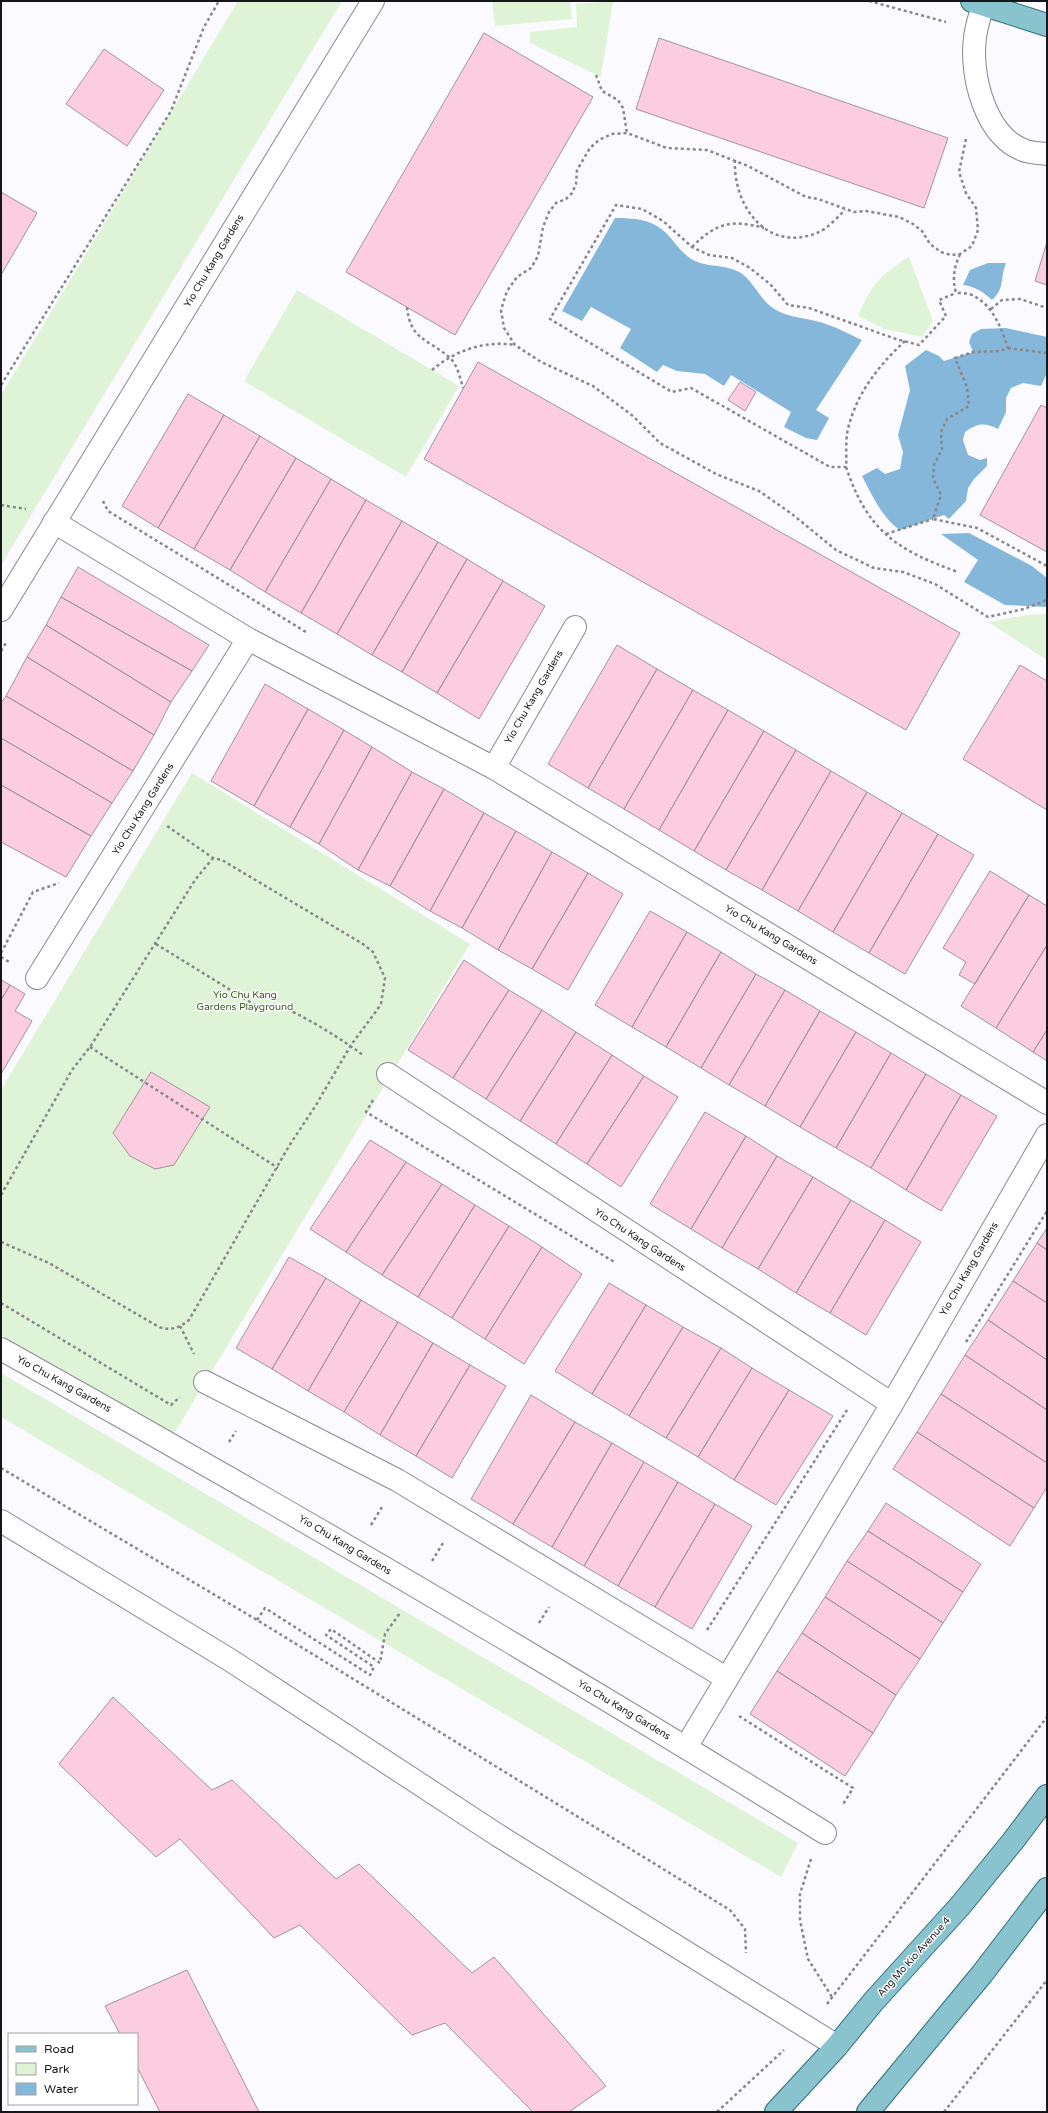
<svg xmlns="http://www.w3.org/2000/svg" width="1048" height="2113" font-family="'Varela Round',sans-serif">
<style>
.green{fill:#dff4d6}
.water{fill:#84b7da}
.building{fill:#fccddf;stroke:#a09499}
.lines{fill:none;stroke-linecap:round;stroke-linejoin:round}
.minor-casing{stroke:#8a8994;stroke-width:24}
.major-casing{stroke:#2e6d7a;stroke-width:24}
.path{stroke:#87878b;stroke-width:2.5;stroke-dasharray:3 3;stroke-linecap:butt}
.minor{stroke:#fff;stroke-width:22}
.major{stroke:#89c4ce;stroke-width:22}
.labels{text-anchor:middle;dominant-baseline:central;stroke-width:3;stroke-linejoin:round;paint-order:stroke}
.street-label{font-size:10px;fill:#17161a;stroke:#fff}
.park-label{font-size:10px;fill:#325b1b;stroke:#fff}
</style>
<rect width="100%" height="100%" fill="#fafaff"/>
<path class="green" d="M238,1h104l-341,564v-170z
M492,1h78l2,18 -77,7z
M613,1l-12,76 -71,-34v-11l47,-5 -1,-23z
M909,257l24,64 -11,16 -37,-8 -27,-13c13,-31 23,-42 51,-59z
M297,290l162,96 -53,91 -162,-96z
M1047,614v46l-59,-38 39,-7z
M192,773l278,171 -304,503 -165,-101v-256z
M1,1373l797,470 -17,34 -780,-460z"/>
<path class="water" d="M615,218c18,0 37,1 51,15 11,11 18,25 34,30 14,4 28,2 41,10 14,10 20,29 35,37 15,8 29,8 44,12 14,4 29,12 42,18l-46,70 13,8 -12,22 -11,-2 -22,-11 7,-15 -60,-37 -7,11 -19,-12 -28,-3 -14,-6 -6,7 -37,-24 11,-19 -40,-22 -9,14 -20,-10z
M988,263h18c-6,15 -1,26 -14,37 -10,-9 -16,-13 -29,-15l7,-15z
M1006,328l41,9v36l-6,13 -18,-3 -12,5 -5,10v14l-8,17c-13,-7 -21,-6 -33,3l-2,8 5,15 12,5 7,-2v8l-13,13 -6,9 -2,13 -17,18 -5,-4 -44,15c-18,-12 -28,-35 -38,-54l15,-8 8,6 15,-5 3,-17 -5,-17 12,-45 -5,-24 21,-16 13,6 5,5 29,-9 -4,-10 3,-8 9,-5z
M969,533l63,33 15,12v29l-42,-2 -41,-23 14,-22 -37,-26z"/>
<path class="building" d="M484,33l109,64 -138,238 -109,-63z
M659,38l289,100 -24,70 -288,-99z
M104,49l60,41 -37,56 -61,-42z
M1,192l36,21 -36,62z
M1047,242v43l-12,-4z
M478,362l482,271 -54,97 -482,-271z
M740,382l16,10 -11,19 -17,-11z
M188,394l36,21 -66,113 -36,-22z
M1041,405l6,3v144l-67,-37z
M224,415l36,21 -66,113 -36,-21z
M260,436l36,22 -66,112 -36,-21z
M296,458l35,21 -66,113 -35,-22z
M331,479l35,21 -65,113 -36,-21z
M366,500l36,21 -65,113 -36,-21z
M402,521l36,21 -66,113 -35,-21z
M438,542l29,17 -65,113 -30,-17z
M467,559l36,22 -66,112 -35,-21z
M78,567l131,78 -17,26 -131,-74z
M503,581l42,25 -66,113 -42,-26z
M61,597l131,74 -21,31 -125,-77z
M46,625l125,77 -17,33 -127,-78z
M617,645l40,24 -69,119 -40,-24z
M27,657l127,78 -21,36 -127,-75z
M1020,665l27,16v129l-84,-51z
M657,669l36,21 -69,119 -36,-21z
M265,684l43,25 -54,97 -43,-25z
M693,690l35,20 -69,120 -35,-21z
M6,696l127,75 -21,32 -111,-65v-35z
M308,709l36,21 -54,97 -36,-21z
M728,710l36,21 -70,120 -35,-21z
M344,730l28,17 -53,97 -29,-17z
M764,731l32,19 -70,120 -32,-19z
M1,738l111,65 -21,33 -90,-51z
M372,747l40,25 -54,98 -39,-26z
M796,750l35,21 -69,119 -36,-20z
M831,771l36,21 -69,119 -36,-21z
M412,772l32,17 -54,97 -32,-16z
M1,785l90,51 -25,41 -65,-35z
M444,789l40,24 -54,98 -40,-25z
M867,792l35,21 -69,119 -35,-21z
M484,813l32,18 -54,97 -32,-17z
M902,813l36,21 -69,119 -36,-21z
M516,831l36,21 -54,98 -36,-22z
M938,834l36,21 -69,119 -36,-21z
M552,852l36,21 -56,96 -34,-19z
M990,871l39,24 -54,89 -16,-9 7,-13 -23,-14z
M588,873l35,21 -55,96 -36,-21z
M1029,895l18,11v39l-51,83 -35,-22z
M650,911l37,21 -55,95 -37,-22z
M687,932l34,20 -55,95 -34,-20z
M1047,945v85l-14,22 -37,-24z
M721,952l35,22 -55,94 -35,-21z
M464,960l45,30 -56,88 -45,-28z
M756,974l29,16 -56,95 -28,-17z
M1,980l9,5 -9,15z
M10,985l15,9 -10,17 17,10 -31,53v-74z
M509,990l33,20 -56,89 -33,-21z
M785,990l35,21 -55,95 -36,-21z
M542,1010l34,22 -56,89 -34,-22z
M820,1011l36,21 -56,95 -35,-21z
M1047,1030v31l-14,-9z
M576,1032l36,23 -56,89 -36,-23z
M856,1032l35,21 -55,95 -36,-21z
M891,1053l35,21 -55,94 -35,-20z
M612,1055l32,21 -57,88 -31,-20z
M151,1072l59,35 -36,58 -19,4 -25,-13 -17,-23z
M926,1074l35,21 -55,95 -35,-22z
M644,1076l34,21 -57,90 -34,-23z
M961,1095l36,21 -56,95 -35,-21z
M705,1112l41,24 -55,93 -41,-25z
M746,1136l31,20 -55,92 -31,-19z
M370,1140l36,22 -60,90 -36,-23z
M777,1156l36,21 -55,92 -36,-21z
M406,1162l36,22 -60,91 -36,-23z
M813,1177l38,23 -55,93 -38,-24z
M442,1184l33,21 -57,92 -36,-22z
M851,1200l34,20 -55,93 -34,-20z
M475,1205l34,21 -57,92 -34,-21z
M885,1220l36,22 -55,93 -36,-22z
M509,1226l33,21 -57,92 -33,-21z
M1047,1228v22l-10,-7z
M1037,1243l10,7v53l-34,-22z
M542,1247l40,27 -58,90 -39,-25z
M289,1257l37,21 -54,91 -36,-21z
M326,1278l35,22 -53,91 -36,-22z
M1013,1281l34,22v57l-59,-40z
M609,1283l37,22 -54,89 -37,-23z
M361,1300l37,22 -54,90 -36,-21z
M646,1305l37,22 -54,89 -37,-22z
M988,1320l59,40v50l-82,-55z
M398,1322l35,21 -53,92 -36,-23z
M683,1327l38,21 -55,90 -37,-22z
M433,1343l37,22 -54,91 -36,-21z
M721,1348l31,20 -54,89 -32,-19z
M965,1355l82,55v53l-106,-69z
M470,1365l36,21 -54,92 -36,-22z
M752,1368l37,22 -55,90 -36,-23z
M789,1390l44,26 -57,89 -42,-25z
M941,1394l106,69v24l-13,21 -117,-76z
M531,1395l44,27 -62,102 -42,-25z
M575,1422l37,21 -60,104 -39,-23z
M917,1432l117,76 -24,38 -117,-77z
M612,1443l32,19 -60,104 -32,-19z
M644,1462l34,20 -60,104 -34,-20z
M678,1482l37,22 -60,103 -37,-21z
M886,1503l95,61 -18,28 -95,-61z
M715,1504l37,22 -60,103 -37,-22z
M868,1531l95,61 -20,31 -96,-62z
M847,1561l96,62 -23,36 -95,-62z
M825,1597l95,62 -24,36 -94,-62z
M802,1633l94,62 -23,38 -96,-62z
M777,1671l96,62 -28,43 -95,-62z
M113,1697l99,93 20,-10 104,99 23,-15 113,109 22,-16 112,129 -37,26h-36l-88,-89 -33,12 -112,-110 -26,13 -94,-99 -24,18 -97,-93z
M187,1970l72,142h-99l-23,-45v-33h-17l-15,-28z"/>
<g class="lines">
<g class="minor-casing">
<path id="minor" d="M983,5c-3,11 -7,22 -8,33 -5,37 10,97 48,112 7,3 16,3 24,4
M54,522l194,117 246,129 553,335
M1,610l372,-609
M494,768l81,-141
M37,978l211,-339
M388,1074l504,330
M1,1349c278,155 553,316 824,484
M205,1382l192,98 329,198
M1,1521l229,139 269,176 338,210
M686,1747l206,-343 155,-269"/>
</g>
<g class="major-casing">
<path id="major" d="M972,1l75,24
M776,2112l61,-66 36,-44 87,-96 53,-65 34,-45
M868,2112l114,-138 65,-85"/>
</g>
<path class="path" d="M869,1l77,21
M596,75l6,16 16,9 5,8 4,25
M966,139l-7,33 7,21 10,15 2,22 -6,16 -12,8 -9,1 -10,-3 -11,-8 -8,-13 -9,-7 -14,-7 -33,-6 -12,1 -36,-13 -12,-2 -58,-31 -41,-16 -40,-2 -40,-15 -15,1 -13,6 -9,8 -13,22 -1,14 -4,9 -6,6 -10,4 -7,9 -6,15 -5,29 -7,12 -14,9 -10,14 -6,19 3,18 11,17 26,17 52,24 40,30 27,27 56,31 43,17 33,23 44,36 38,18 29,4 32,12 53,33 36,-8 23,-9
M735,160c-2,46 32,93 82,73 10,-4 20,-15 28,-23
M692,247c24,-24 39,-28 72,-19
M960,254c-6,14 -8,24 -4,39 5,0 14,0 18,3 20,11 27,32 34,52l-8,3 -27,1 -18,6 12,29 2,19 -22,13 -6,13 1,17 -8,16 -1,13 8,17 -8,24 44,9 70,38
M407,307c3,33 21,32 42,50 9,8 11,21 14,31
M991,309l11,-9 18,-1 27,9
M905,341c-26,24 -49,53 -57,88 -3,12 -1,26 -2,38h-16l-139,-79 -19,4 -122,-73 66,-114 26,4 21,12 29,26 17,8 23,3 18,10 20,16 18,21 21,3 87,31 23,6 27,-29 -7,-16 17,-7
M1008,348l39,5
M432,370c22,-19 53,-30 82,-25
M1,385l170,-274 33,-84 15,-26
M846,467c21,63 50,83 112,105
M103,501l5,10 198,121
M1,505l25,4
M886,534l47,-15
M1,651l6,-10
M156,944l102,63c6,0 13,-2 19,-1 19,4 71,37 87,50
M1,953l32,-61 26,-9
M1,957l10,6
M90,1047l188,121
M373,1100l-7,12 250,151
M1,1195l71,-125 18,-23 105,-167 18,-22
M1,1242l48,21 110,64c12,4 20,1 30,-7l100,-174 27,-41 35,-60 26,-35 4,-6 4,-26 -12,-26 -10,-8 -121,-72 -20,-12 -9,-2 -46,-32
M1,1303l170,102 9,-8
M180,1326l14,28
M966,1342l81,-131
M229,1442l7,-11
M1,1468l256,152 473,290 15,19 1,24
M371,1525l11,-18
M432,1561l11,-18
M257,1620l8,-12 105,67 4,-8 -48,-32 5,-6 49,34 5,-29 15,-21
M539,1623l10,-16
M707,1630l140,-220
M739,1716l114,72 -11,18
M811,1859l-11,35v26l8,39 24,38
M827,2004l220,-287
M717,2112l67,-62
M944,2112l103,-132"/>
<use href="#minor" class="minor"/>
<use href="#major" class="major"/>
</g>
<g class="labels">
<g class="street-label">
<text transform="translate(214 261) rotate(-59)">Yio Chu Kang Gardens</text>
<text transform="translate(534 697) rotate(-60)">Yio Chu Kang Gardens</text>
<text transform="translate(143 809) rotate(-58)">Yio Chu Kang Gardens</text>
<text transform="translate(771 935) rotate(31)">Yio Chu Kang Gardens</text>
<text transform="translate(640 1240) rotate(33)">Yio Chu Kang Gardens</text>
<text transform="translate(969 1269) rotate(-60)">Yio Chu Kang Gardens</text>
<text transform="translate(64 1384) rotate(29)">Yio Chu Kang Gardens</text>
<text transform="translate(345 1545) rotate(31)">Yio Chu Kang Gardens</text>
<text transform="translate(624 1710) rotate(31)">Yio Chu Kang Gardens</text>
<text transform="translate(914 1957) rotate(-48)">Ang Mo Kio Avenue 4</text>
</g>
<g class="park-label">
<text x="245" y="995">Yio Chu Kang<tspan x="245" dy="12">Gardens Playground</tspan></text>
</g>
</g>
<rect width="1048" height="2113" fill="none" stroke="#17161a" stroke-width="4"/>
<rect x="8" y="2033" width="130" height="72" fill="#ffffff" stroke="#a2a2a3"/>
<rect x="16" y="2046" width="20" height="6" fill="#89c4ce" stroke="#a2a2a3"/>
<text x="44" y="2053" font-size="12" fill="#17161a">Road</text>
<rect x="16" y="2063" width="20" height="12" fill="#dff4d6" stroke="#a2a2a3"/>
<text x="44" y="2073" font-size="12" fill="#17161a">Park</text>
<rect x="16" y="2083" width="20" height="12" fill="#84b7da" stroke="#a2a2a3"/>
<text x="44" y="2093" font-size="12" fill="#17161a">Water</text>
</svg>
